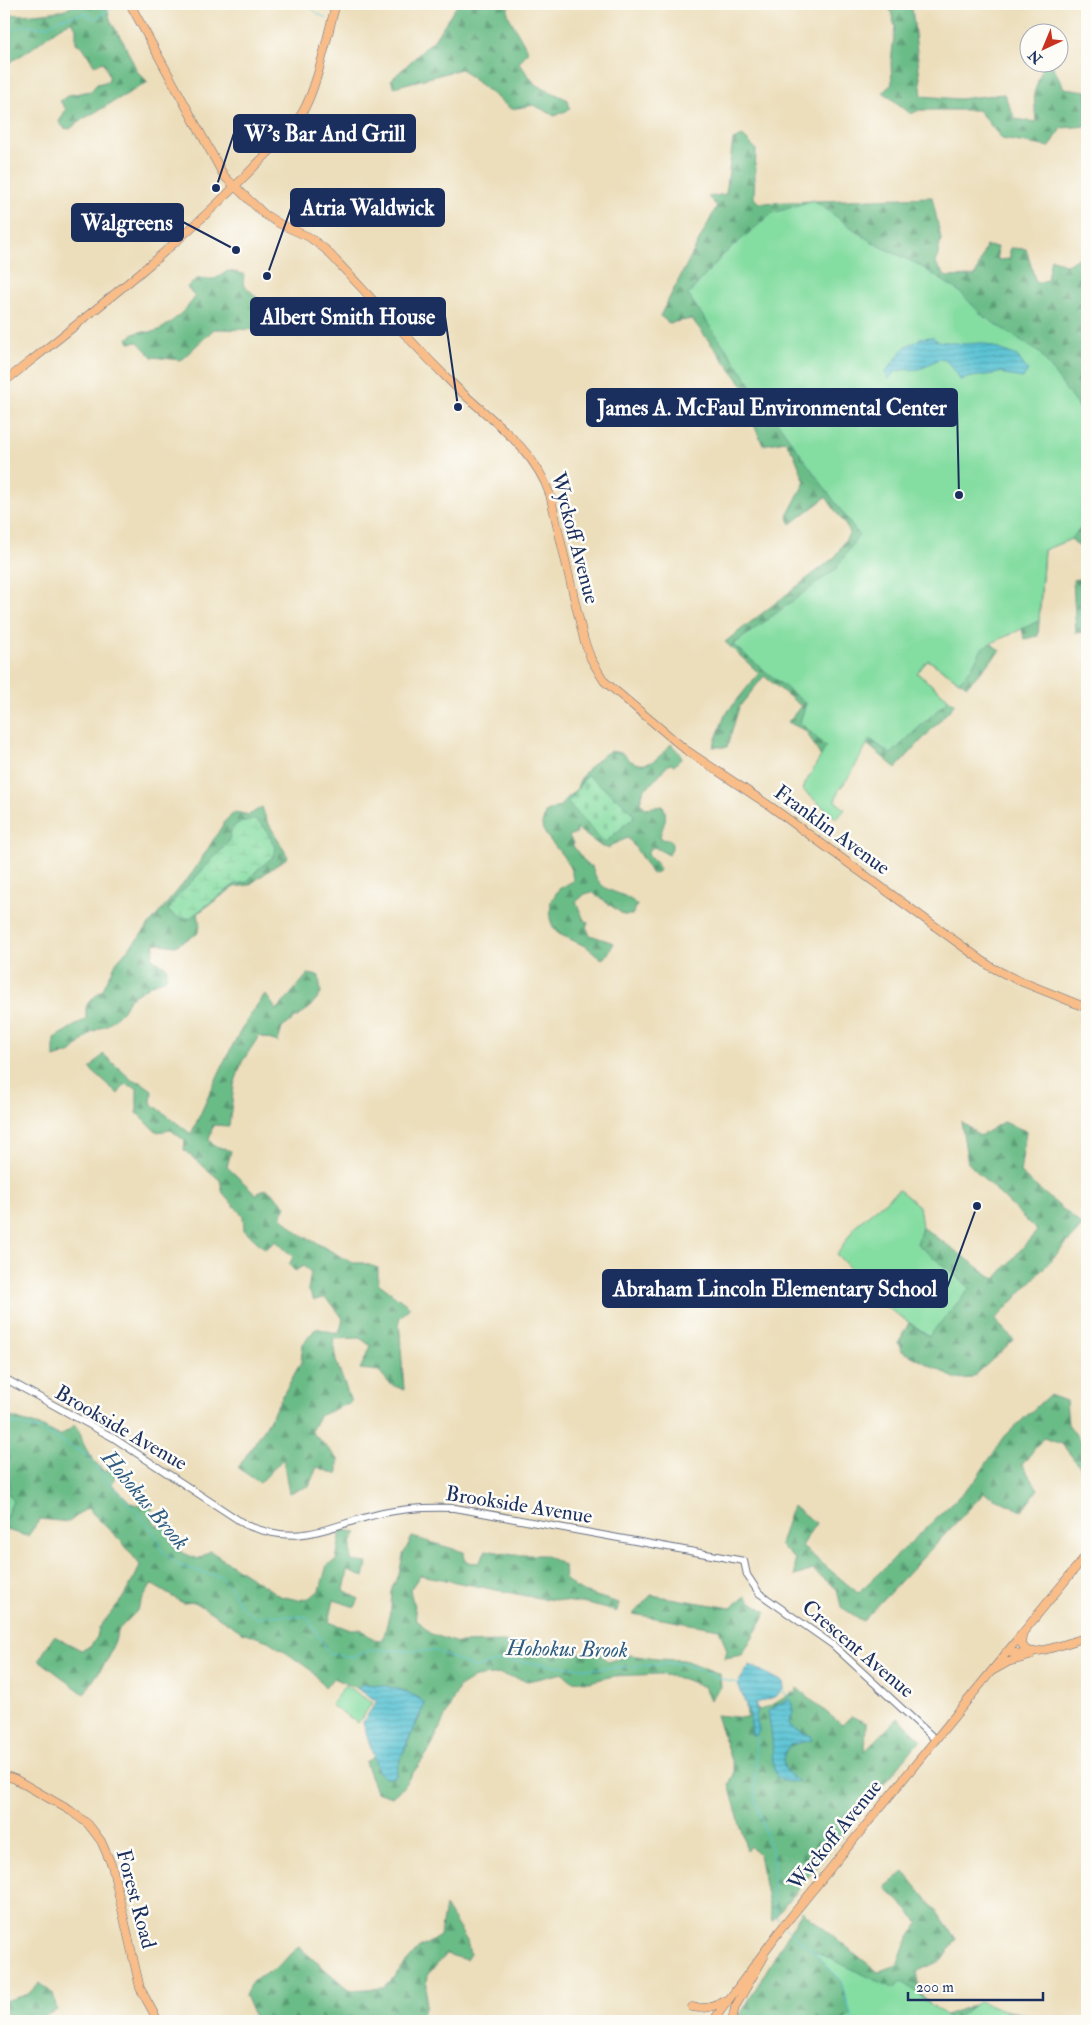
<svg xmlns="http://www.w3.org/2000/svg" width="1091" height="2025" font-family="'IM FELL Double Pica',serif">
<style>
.forest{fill:url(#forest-firs);stroke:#437672;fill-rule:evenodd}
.wetland{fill:url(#wetland-marsh);stroke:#508680}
.cemetery{fill:url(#cemetery-stones);stroke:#508680}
.park{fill:#84dda1;stroke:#508680}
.water{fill:url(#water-rules);stroke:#3a7999}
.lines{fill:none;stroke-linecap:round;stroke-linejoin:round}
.stream{stroke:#58c3d4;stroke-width:1}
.minor-casing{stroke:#646c7f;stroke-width:8}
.major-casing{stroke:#646c7f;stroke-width:9}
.minor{stroke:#fff;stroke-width:6}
.major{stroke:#f8bd89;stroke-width:8}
.labels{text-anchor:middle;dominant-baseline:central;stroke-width:5;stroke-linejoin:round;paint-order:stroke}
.street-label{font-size:21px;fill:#1b2f5e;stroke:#fdfcf7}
.water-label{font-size:22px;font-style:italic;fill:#2d5b81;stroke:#fdfcf7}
.leader{fill:none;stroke:#1b2f5e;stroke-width:2}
.callout-dot{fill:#1b2f5e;stroke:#fdfcf7;stroke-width:2}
.callout{fill:#1b2f5e;stroke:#1b2f5e;stroke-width:2}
.callout-label{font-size:22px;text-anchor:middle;font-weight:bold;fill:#fff}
</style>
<defs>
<pattern id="forest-firs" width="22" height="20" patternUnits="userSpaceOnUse" patternTransform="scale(1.25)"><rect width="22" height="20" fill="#6bbc87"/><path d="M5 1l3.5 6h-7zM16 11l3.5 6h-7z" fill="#579972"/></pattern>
<pattern id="wetland-marsh" width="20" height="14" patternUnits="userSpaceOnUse" patternTransform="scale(1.25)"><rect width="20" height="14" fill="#84dda1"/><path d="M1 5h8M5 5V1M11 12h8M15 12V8" fill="none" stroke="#71be8d"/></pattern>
<pattern id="cemetery-stones" width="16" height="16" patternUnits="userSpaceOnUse" patternTransform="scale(1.25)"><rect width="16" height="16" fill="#84dda1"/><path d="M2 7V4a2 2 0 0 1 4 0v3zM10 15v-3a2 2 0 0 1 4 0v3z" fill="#71be8d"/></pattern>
<pattern id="water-rules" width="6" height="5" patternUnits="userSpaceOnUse" patternTransform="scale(1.25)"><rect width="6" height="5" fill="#58c3d4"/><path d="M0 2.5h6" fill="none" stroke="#489faf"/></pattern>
</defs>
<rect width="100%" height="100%" fill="#fdfcf7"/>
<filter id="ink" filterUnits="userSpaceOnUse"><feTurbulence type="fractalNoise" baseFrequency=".02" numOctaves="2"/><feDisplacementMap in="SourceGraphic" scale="10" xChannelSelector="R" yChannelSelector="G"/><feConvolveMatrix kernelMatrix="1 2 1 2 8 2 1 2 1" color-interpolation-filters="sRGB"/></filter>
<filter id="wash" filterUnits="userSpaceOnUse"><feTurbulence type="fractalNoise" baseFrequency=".0096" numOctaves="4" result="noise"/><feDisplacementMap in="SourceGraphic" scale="20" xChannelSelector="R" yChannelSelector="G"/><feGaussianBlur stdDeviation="1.12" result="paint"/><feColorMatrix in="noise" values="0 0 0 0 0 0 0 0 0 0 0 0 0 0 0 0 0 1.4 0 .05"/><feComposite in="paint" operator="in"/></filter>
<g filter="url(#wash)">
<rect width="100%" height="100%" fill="#ecdebb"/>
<path class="forest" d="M77,4l29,1 5,17 13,21 13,28 11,11 -70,40 -8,7 -6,-1 -5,-6 7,-13 -6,-8 9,-6 22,-4 6,-7 12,-3v-6l-5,-13 -10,3 -11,-18 -7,-4v-15l-4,-6c-11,1 -33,22 -44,29 -8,5 -16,10 -24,15v-51c19,0 58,-1 73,-11z
M458,4h50v11l20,36 -9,12 16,21 33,16 2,9 -15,7 -21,-11 -23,4 -50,-40 -67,18 -3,-7 43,-40z
M889,4h33l-10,3 10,89 37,3 45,-5 11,25 21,3 -2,-29 10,-30h7l13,25 23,3v35l-26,2 -11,19 -48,-8 -24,-29h-59l-8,4 -28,-22 9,-8 -1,-21 4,-36z
M743,136l13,13 -2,49 5,5 173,-6 9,42 -5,25 10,13 29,-1 11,-30 11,1 1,13 12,-1v-11l16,1 10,34 11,-3 4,-22 16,7 14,-9 6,2v57l-5,2 5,28v287l-11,1 -3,-53 11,-2 3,-24 -16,-15 -27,11 -6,86 -14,3 -19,-116 -31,106 26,22 -33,35 -39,-26 -11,13 38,31 -59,64 -39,-32 -36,21 -15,-26 -18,-9 13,-16 -37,-30 -25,31 -12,40h-14l12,-32 34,-42 -34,-31 110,-85 15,-25 -24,-35 -35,27 -4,-8 18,-34 -11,-28 -9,-13 -22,4 -13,-29 5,-15 -63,-82 -23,4 -9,-7 57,-110 -9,-9 18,-3 7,-54z
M228,271l16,3 -1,10 31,30 20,2 5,4 -26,10 -59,-1 -33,31 -29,-3 -14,-15 -9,1 -2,-4c17,-13 13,-4 29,-8 11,-3 33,-24 39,-34l-8,-10 10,-8h18z
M671,744l10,11v4l-6,6 -6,-1 -19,21 -6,4 -4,13 5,6 18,-2c6,11 0,19 -3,30l3,4 6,-1c5,6 3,10 0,16l-15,-8 -6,3c-1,10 10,11 12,20l-6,4 -3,-1c-1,-3 -19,-31 -23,-35l-17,7 -2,3 -7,-1 -26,-19 1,5 -8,3 4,7v3l15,20h4c8,32 28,21 45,39l-5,10h-8l-32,-23 -7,2 -9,8 8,18 4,2 -2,5 4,8 24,8 -7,12 -5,4 -15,-12 -28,-13 -6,-6 -3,-10 1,-17 8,-12 14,-8c0,-23 -31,-43 -31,-56 0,-4 3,-7 3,-12l15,-7 14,-15 3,-2c2,-15 21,-31 33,-38 3,1 9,1 12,2 3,2 6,6 9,8 18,10 29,-5 40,-17z
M262,807l4,12 22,38 -39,28 -15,2 -36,26 2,14 -3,7 -22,12 -20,-3 -3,15 15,10 -1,11 -14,5 -23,15 -6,11 -14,14 -17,8 -21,20 -17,6v-20l32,-19v-11l2,-5 15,-14 14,-28 22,-24 54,-65 33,-52 9,-8 14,3zM228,843l45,14 -15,12 -11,13 -12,2 -45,33 -22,-6 7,-12z
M308,974l11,2 2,18 -13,15 -26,19 -4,14 -19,-6 -17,26 -8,23 -5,41 -16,-1 -4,15 4,5 18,6 -4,16 29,27 11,-5 19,17 -5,10 17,17 55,30h10l15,5v15l32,24 -11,12 5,71 -14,-6 -11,-13 -19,-2 11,-23 -11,-8 -27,1 3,22 15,41 -32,14 -8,15 27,28v16l-21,-8 -8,19 -20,7 -6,-34 -23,24 -22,-15 28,-42 35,-64 2,-18 13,-16 23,6 4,-15 -10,-14 -8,-7 -11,2 -6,-10 3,-18 -8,-6 -8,5 -6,-6 4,-8 -17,-16 -11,8 -21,-19 -1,-14 -20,-23 -3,-13 -36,-30 1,-9 -14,-11 -15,2 -19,-19v-25l-12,-4 -7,10 -28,-25 13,-15 30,27 8,1 11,8 -1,13 40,31c23,-48 41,-97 74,-140l12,16z
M961,1121l19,15 23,-14 23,9 -6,42 63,53 -88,94 19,20 -42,38 -16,1 -54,-28 -4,-8 11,-20 19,13 -11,-92 5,-17 73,52 42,-48 -69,-68z
M1049,1395l17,6 2,23 19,26v26l-25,-32 -19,-6 -21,27 16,24 -16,22 -38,-18 -121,128 -22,-14 -4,-18 -24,-19 -18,6v-16l-15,-15 12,-39 24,17 -15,23 57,47 116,-111 31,-46z
M4,1413l6,4 33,10 17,9 15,-11c8,10 5,13 10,22 5,10 12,18 20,25l9,-12 3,10 -5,14 19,19 6,2 7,-7 10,6 -4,11 7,11 15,-3c-4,24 5,28 26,36l12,-8 70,45 19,4 10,-2 11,-8 7,-25 9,-4 5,-31 16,2 -6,11v18l16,2 -3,14 -16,-6 -4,19 15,9 -4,8 -21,-7 -5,22 19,7h13l11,10 11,1 8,-32 1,-20 7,-13 4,-20 9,-18 52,15 1,10 14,1 7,-13 27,5h31l20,10 1,14 11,9 10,5 33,10 -2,9 -29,-8 -56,-7 -112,-22 -10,15 7,29 12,14 28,10 46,-1 54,11h33l9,-1 9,10 22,-7 27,4 27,1 36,14 1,13 -11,13 -6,-13 -20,-8 -24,-5 -47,2 -24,6 -17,-1 -9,-8 -35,8 -28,-7 -25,3 -16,10 -30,64 -27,37 -10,9 -16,-5 -11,-30 9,-5 4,14 17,6 5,-18 21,-45 -59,-30 -4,5 -24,-11 -9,9 -13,-16 -24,-17 -20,-13 -26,-9 -47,-30 -12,1 -32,-19 -15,28 -17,17 -10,28 -25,37 -45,-34 15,-24 27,14 9,-3 7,-10 2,-9 23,-29 14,-24 4,-10 -18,-23 -35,-34 -18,14 -29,-3 -12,17 -22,-6 -2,2v-11l9,-20 -6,-10 3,-2 -6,-29z
M651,1595l80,13 15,-12 5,6 16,10 -25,43 -17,3 2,-8 -8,-21 -86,-15z
M797,1688l45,37 9,-9 15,7 -1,28 33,-33 23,21 -149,182 -13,-67 -9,-8 -3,5 -18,-67 6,-12 -19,-57 31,3 -1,-12 14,4 14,-6 20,-12 2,4z
M904,1872l31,37 21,30 -14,21 -26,12 4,21 23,23 30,-11 54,9 9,7h-298l-1,-1 65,-109 76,61 19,-7 8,-21 14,-22 -34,-35z
M445,1906l22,35 3,13 -4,6 -19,-6 -19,20 -3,34 -3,6 -14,7h-152l-11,-26c9,-23 20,-18 36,-31 6,-6 10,-12 18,-17l50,43 35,-2 34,-39 22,-13z
M40,1983l13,11 4,16 -14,7 1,4h-40v-20l23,-6z"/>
<path class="wetland" d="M255,819l10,9 11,21 -3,8 -15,12 -11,13 -12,2 -45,34h-12l-10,-7 7,-12 53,-56 4,-15 8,-6z"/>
<path class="cemetery" d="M587,775l35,27 13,14 -30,27 -37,-40z"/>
<path class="park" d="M813,200l60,43 46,22 41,27 23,24 57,37 42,60 5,56v52l-16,18 -27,11 -5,71 -56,26 -13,23 -11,11 -31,-21 -11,13 32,26 -58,55 -21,-15 -19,35 -12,16 -4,11 10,8 -8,10 -35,-30 24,-42 -26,-25 6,-18 -73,-59 103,-76 23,-34 -56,-77 -115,-163 35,-40 48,-41z
M899,1190l20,16 3,21 -5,17 53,44 -41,48 -65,-44 4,-5 -31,-32 19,-30z
M4,1460l6,29 -3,3 6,9 -9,20z
M345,1685l27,18 -14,20 -27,-18z
M812,1950l82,39 8,-8 50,40h-109l8,-6 -10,-34z
M979,2001l54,20h-80z"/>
<path class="water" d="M933,337l4,4 27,3 19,-1 34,13 11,15 -5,7 -16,-3 -5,-3c-14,4 -28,3 -42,8l-4,-8 -12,-14c-11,2 -14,7 -22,10 -13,4 -26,-3 -33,11l-4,-6 21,-27 10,-4 4,-4z
M750,1665l33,17 1,7 -10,8 -18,6v14l3,13 -3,6 -4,-1 -2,-19 -12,-33z
M362,1684c23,1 44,4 63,19l-25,56 -5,18 -10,1 -7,-7 -15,-49 14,-21 -19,-12z
M787,1700h4l2,12 -4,10 2,5 20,9 1,4 -22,5c-12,14 -7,27 8,36 -31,6 -24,-22 -26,-42 -1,-9 -3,-19 -4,-28z"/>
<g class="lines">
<path class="stream" d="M304,4c8,3 14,12 23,14
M4,30l11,-1 11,-4 13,2 10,-1 10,-7 27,-6 6,5h5l21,-14
M4,1421l37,9 46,25 16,21 32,34 22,26 5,15 18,15 41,11 10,11 10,19 17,12 11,-4 38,2 22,36 24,4 19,-7 65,1 37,17 31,-8 85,9 93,-6 43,18 12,2
M782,1690l9,10
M756,1735l-1,64 19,61 -2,37 5,21 4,5
M785,1928l27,22 29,31 12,40"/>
</g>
</g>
<g filter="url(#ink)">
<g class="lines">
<g class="minor-casing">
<path id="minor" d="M4,1378l108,59 134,88c58,23 82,0 137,-12 23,-5 49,-6 72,-5l289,53 3,14 12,18 74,52 103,95"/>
</g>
<g class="major-casing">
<path id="major" d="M130,4l94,172 40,38 16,10 29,13 16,12c41,43 81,88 123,130 36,37 85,65 102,116l34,145 7,19 13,22 82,69 84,56 221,161 24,12 72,29
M4,382c85,-67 172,-134 248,-213 17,-18 38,-35 50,-56 16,-27 25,-78 34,-109
M1023,1632l-2,11 5,7 6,2
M1006,1652c27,5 55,-7 81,-15
M992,1671l16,-9 22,-6
M4,1775l11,4 56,32 17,13 13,17 11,25 28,122 18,33
M692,2007c14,3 23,-1 35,-7
M713,2021l68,-92 306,-375
M732,2021l3,-14 29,-50"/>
</g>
<use href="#minor" class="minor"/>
<use href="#major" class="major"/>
</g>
</g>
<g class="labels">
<g class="street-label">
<text transform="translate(575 538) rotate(75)">Wyckoff Avenue</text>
<text transform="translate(832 830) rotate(36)">Franklin Avenue</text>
<text transform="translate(121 1428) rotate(30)">Brookside Avenue</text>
<text transform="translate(519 1505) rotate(9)">Brookside Avenue</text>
<text transform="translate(858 1649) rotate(40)">Crescent Avenue</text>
<text transform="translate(835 1835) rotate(-51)">Wyckoff Avenue</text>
<text transform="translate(136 1899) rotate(75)">Forest Road</text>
</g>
<g class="water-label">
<text transform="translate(145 1500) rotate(50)">Hohokus Brook</text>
<text transform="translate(567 1649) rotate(1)">Hohokus Brook</text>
</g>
</g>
<path class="leader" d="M216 188L234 133M267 276L291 208M236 250L183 222M458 407L445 316M959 495L957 407M977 1206L947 1288"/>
<g class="callout-dot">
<circle cx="216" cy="188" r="5"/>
<circle cx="267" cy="276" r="5"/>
<circle cx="236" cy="250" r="5"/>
<circle cx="458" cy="407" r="5"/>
<circle cx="959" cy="495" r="5"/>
<circle cx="977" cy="1206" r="5"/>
</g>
<g class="callout">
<rect x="234" y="115" width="181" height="37" rx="5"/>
<rect x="291" y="189" width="153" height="37" rx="5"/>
<rect x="72" y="204" width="111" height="37" rx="5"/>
<rect x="251" y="298" width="194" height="37" rx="5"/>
<rect x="587" y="389" width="370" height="37" rx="5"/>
<rect x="603" y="1270" width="344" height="37" rx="5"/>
</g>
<g class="callout-label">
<text x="325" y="141">W's Bar And Grill</text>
<text x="368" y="215">Atria Waldwick</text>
<text x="127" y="230">Walgreens</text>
<text x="348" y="324">Albert Smith House</text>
<text x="772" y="415">James A. McFaul Environmental Center</text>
<text x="775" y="1296">Abraham Lincoln Elementary School</text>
</g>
<rect width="1091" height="2025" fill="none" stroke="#fdfcf7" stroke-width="20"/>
<g transform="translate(1044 48) rotate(224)"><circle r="24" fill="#fdfcf7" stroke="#a3aaba"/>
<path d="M0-4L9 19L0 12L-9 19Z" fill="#c8321e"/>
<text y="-8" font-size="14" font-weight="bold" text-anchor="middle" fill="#1b2f5e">N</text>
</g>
<path d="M908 1992v8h135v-8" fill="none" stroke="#1b2f5e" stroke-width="2.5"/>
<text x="916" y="1992" font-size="15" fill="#1b2f5e" stroke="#fdfcf7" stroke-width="4" paint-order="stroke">200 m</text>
</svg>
